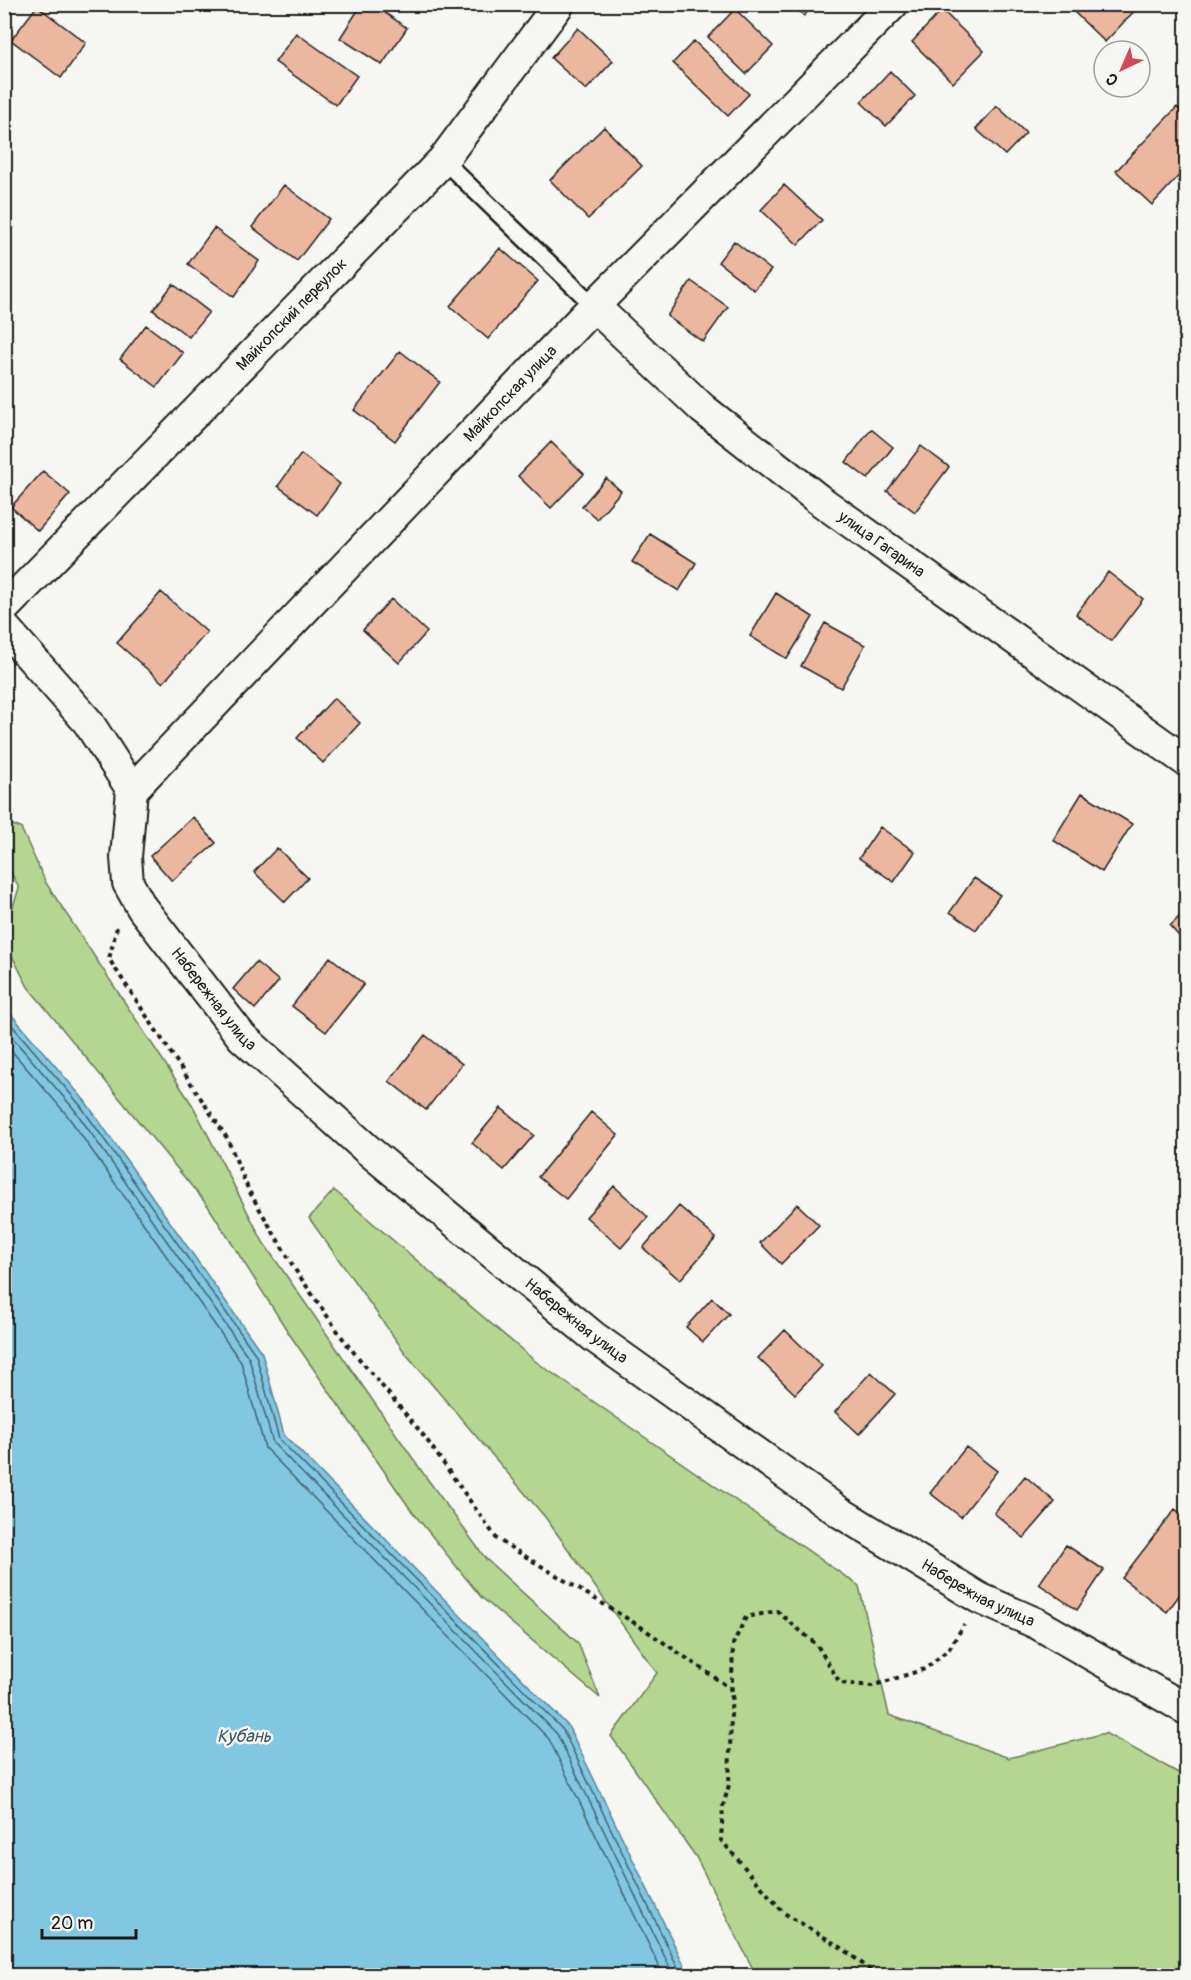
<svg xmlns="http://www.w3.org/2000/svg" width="1191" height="1980" font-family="Pangolin,sans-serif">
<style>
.green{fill:#b4d691;stroke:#687956;stroke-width:1.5}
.water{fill:#81c7e2;stroke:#598393;stroke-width:1.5}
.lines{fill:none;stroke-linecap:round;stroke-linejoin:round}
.shore{stroke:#44606b;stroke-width:1.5}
.building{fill:#ecb79f;stroke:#1c1c1c;stroke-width:1.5}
.service-casing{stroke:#1c1c1c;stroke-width:20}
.minor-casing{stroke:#1c1c1c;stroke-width:34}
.path{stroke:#1c1c1c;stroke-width:4;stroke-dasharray:4.5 4.5;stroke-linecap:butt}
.service{stroke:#f6f6f2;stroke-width:15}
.minor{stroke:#f6f6f2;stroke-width:30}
.labels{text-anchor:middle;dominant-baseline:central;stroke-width:5;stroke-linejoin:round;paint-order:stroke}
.street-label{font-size:16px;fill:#1c1c1c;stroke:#f6f6f2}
.water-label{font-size:18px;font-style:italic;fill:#3f5861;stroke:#f6f6f2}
</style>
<rect width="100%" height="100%" fill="#f6f6f2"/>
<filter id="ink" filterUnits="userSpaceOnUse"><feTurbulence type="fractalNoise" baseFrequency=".0167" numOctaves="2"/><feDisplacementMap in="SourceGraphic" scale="12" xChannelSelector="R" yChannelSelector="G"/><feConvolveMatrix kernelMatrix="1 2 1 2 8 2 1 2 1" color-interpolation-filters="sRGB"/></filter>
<g filter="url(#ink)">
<path class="green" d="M5,822l16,6 25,55 147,223 70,136 160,231 63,86 92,84 22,55 -119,-101 -70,-87 -121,-175 -82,-129 -180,-219 -23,-45v-11l14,-43 -14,-27z
M334,1190l201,171 324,225 30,129 120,43 96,-25 81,44v198h-430l-60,-118 -85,-121 46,-63 -112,-156 -139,-163 -97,-136z"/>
<path class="water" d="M5,1007l80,94 177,252 22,82 284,291 121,249h-684z"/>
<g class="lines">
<path class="shore" d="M4,1016l76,89 176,250 23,84 284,291 119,246
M4,1028l70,81 175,249 24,85 284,291 117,242
M4,1042l63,73 174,247 24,86 284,291 115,237"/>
</g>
<path class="building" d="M362,4h10l35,24 -25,37 -42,-27z
M791,4h23l-10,12z
M1069,4h72l-36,38 -37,-36z
M37,6l49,37 -25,35 -50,-38z
M735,9l38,37 -27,28 -38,-37z
M942,10l42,41 -31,32 -41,-41z
M578,28l35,33 -27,29 -35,-32z
M296,33l61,43 -21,29 -61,-43z
M694,41l55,53 -21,22 -55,-53z
M890,71l25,25 -29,30 -25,-24z
M997,106l29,27 -21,22 -29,-26z
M1177,107l9,9v52l-34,37 -36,-34z
M604,127l38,39 -54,53 -38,-39z
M284,185l45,34 -32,42 -45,-34z
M784,185l38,35 -24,25 -37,-35z
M214,228l45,33 -25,36 -46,-33z
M734,241l37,29 -17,20 -36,-28z
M500,248l38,33 -50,58 -38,-33z
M691,281l37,26 -25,35 -36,-26z
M173,284l36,28 -20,25 -36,-27z
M146,325l37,28 -26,34 -37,-28z
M400,351l40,31 -45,59 -41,-31z
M871,429l22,18 -25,32 -22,-17z
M551,442l33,32 -33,34 -33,-32z
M921,446l28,21 -34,45 -28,-21z
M301,454l39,30 -23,31 -39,-29z
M43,471l27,23 -32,37 -27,-24z
M606,478l15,13 -24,28 -15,-13z
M650,534l46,29 -17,28 -47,-29z
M1108,572l35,27 -32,42 -35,-27z
M161,592l46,40 -44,51 -46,-40z
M776,593l37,24 -26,42 -37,-23z
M391,599l36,33 -28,31 -36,-33z
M825,623l40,22 -24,43 -40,-22z
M334,698l26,25 -37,40 -26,-25z
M1082,793l50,31 -30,48 -49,-32z
M193,817l23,26 -44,38 -22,-25z
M880,827l35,25 -21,30 -35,-24z
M277,848l31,30 -23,24 -31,-30z
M974,878l26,17 -24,35 -26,-18z
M1186,910v34l-16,-18z
M330,957l34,27 -38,48 -34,-26z
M256,962l23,19 -24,28 -22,-20z
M425,1035l37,29 -36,46 -37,-29z
M501,1108l33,27 -30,35 -32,-27z
M591,1112l27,23 -52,64 -28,-22z
M614,1186l34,31 -27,31 -35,-31z
M797,1204l22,21 -38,39 -21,-21z
M679,1206l37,32 -36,42 -37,-32z
M712,1298l17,16 -26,28 -17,-15z
M785,1330l37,36 -27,28 -37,-36z
M871,1372l24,22 -36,40 -24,-22z
M966,1447l31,24 -36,46 -31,-24z
M1025,1476l30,26 -31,36 -30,-25z
M1175,1509l11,9v68l-19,26 -45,-34z
M1066,1545l38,25 -27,40 -38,-26z"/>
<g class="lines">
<g class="service-casing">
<path id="service" d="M443,160l151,146"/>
</g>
<g class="minor-casing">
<g id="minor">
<path id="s1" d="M594,306l109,103 115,90 368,262"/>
<path id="s2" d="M4,608l439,-448 116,-156"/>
<path d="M4,627l84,95 44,68"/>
<path id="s3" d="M132,790l-6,67 2,26 14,25 100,129 127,114 225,186 247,176 138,85 59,26 148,85"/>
<path id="s4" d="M132,790l462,-484 299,-302"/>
</g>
</g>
<path class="path" d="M117,927l-8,32 118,179 22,53 47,80 50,72 78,93 73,103 144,88 89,61 3,12
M878,1976l-36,-28 -58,-35 -63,-73 2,-34 6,-21 4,-141 13,-27 31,-6 40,34 23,38 32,3 53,-17 24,-20 15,-24"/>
<use href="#service" class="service"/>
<use href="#minor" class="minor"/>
</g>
</g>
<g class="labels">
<g class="street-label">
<text stroke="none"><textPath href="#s2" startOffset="411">Майкопский переулок</textPath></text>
<text stroke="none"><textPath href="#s4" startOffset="548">Майкопская улица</textPath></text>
<text stroke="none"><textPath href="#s1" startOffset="374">улица Гагарина</textPath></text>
<text stroke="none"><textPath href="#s3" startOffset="238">Набережная улица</textPath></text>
<text stroke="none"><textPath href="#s3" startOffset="724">Набережная улица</textPath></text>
<text stroke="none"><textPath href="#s3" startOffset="1210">Набережная улица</textPath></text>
</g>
<g class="water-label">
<text x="244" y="1736">Кубань</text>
</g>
</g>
<rect width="1191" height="1980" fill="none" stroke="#f6f6f2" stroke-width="24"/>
<rect x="12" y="12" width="1167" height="1956" fill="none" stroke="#1c1c1c" stroke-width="2" filter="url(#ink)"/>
<g transform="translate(1122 69) rotate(224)"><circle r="28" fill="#f6f6f2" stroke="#9f9f9c" stroke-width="1.5"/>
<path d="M0-4.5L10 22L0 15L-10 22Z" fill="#d1495b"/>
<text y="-9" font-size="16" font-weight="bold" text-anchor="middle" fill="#1c1c1c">С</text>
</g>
<path d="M42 1929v9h94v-9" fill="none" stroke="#1c1c1c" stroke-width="3"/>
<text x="51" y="1929" font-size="18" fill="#1c1c1c" stroke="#f6f6f2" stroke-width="4.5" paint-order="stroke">20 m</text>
</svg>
